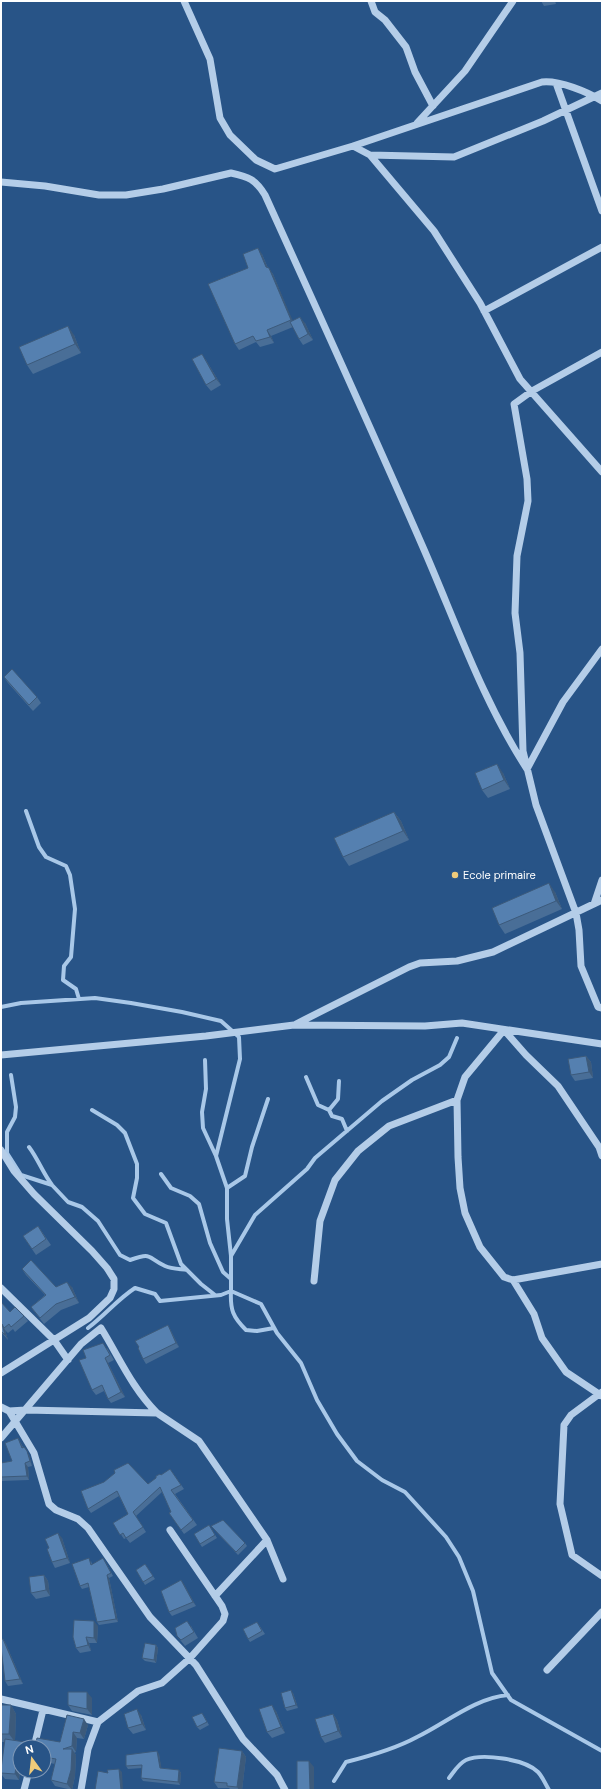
<svg xmlns="http://www.w3.org/2000/svg" width="603" height="1791" font-family="'DM Sans',sans-serif">
<style>
.lines{fill:none;stroke-linecap:round;stroke-linejoin:round}
.stream{stroke:#a9c8e8;stroke-width:4}
.minor{stroke:#b4cde8;stroke-width:7}
.wall{fill:#496e97}
.shaded-wall{fill:#3c5a7b}
.building{fill:#5580b0;stroke:#3c5a7b}
.poi-dot{fill:#f0cb7a;stroke:#285487;stroke-width:1.5}
.labels{text-anchor:middle;dominant-baseline:central;stroke-width:3;stroke-linejoin:round;paint-order:stroke}
.poi-label{font-size:11px;fill:#fff;stroke:#285487;text-anchor:start}
</style>
<rect width="100%" height="100%" fill="#285487"/>
<g class="lines">
<path class="stream" d="M26,811l13,36 7,10 20,9 4,9 5,34 -4,48 -7,9 -1,14 13,9 3,10
M1,1007l20,-4 74,-5 36,5 51,9 39,9 18,16 1,22 -24,97 11,32v31l4,37v35l30,13 16,29 24,30 16,37 20,34 20,27 25,19 23,12 41,45 13,20 14,34 19,82 19,27 91,51
M205,1060l1,29 -4,23 1,16 13,28
M11,1075l5,32 -1,10 -8,15v21l14,22 31,10 16,17 14,5 16,14 22,34 10,5c23,-8 16,-3 35,6 6,3 15,3 22,4
M306,1077l12,28 11,5 3,6 10,3 5,12
M92,1110l25,15 8,8 12,31v14l-4,20 12,16 21,9 15,41 20,20 14,11
M329,1110l9,-11 1,-18
M29,1147c9,12 14,26 23,38
M161,1174l10,14 19,8 9,8 11,39 13,29 8,7
M227,1188l18,-12 7,-29 16,-48
M231,1256l24,-41 52,-46 8,-11 67,-57 30,-21 28,-15 9,-8 8,-19
M88,1328c17,-13 30,-29 47,-40l20,6 5,7 61,-6 10,-4c-1,19 2,26 15,39l11,1 17,-3
M449,1778c4,-5 10,-15 17,-18 16,-7 59,-1 72,12 4,4 8,13 11,18
M334,1781l12,-19c24,-6 49,-13 71,-25 29,-14 58,-39 91,-42"/>
<path class="minor" d="M184,1l26,58 10,59 10,17 26,25 19,9 78,-23 17,9 64,76 46,72 40,76 82,93
M371,1l4,11 10,8 21,27 9,25 18,34
M556,83l46,128
M417,123l48,-52 48,-70
M353,146l189,-64c17,-2 46,10 60,19
M370,155l84,2 89,-36 59,-28
M1,182l44,4 54,9h27l37,-6 68,-16c18,4 24,6 34,22 53,117 106,233 157,350 33,75 60,155 105,224l36,-67 39,-53
M484,311l118,-64
M602,352l-70,39 -18,13 13,75 1,22 -11,55 -2,57 5,40 3,98 13,54 40,108 3,17 2,36 17,41 4,1
M594,904l8,-24
M296,1024l113,-57 11,-4 37,-2 36,-9 109,-52
M1,1055l205,-19 88,-11 131,1 37,-3 140,21
M1,1150l13,21 20,23 58,57 15,17 7,11v10l-4,9 -21,20 -88,55
M602,1156l-3,-9 -41,-61 -32,-31 -22,-25 -39,47 -8,23 1,57 2,31 5,25 15,34 24,30 9,3 89,-16
M513,1280l21,34 8,24 24,34 36,24
M314,1281l6,-60 15,-41 23,-29 31,-25 68,-26
M1,1288l53,52 14,20
M602,1392l-31,23 -7,10 -4,79 12,51 30,21
M1,1407l8,4 25,42 15,51 7,6 22,9 10,9 62,89 46,48 47,74 34,36 8,15
M9,1411l17,-1 131,3 42,28 9,13 59,86 16,39
M1,1438l80,-94 20,-16c18,29 31,60 56,85
M215,1596l52,-56
M547,1670l55,-58
M1,1699l97,23
M34,1747l9,-37
M24,1790l5,-19
M81,1790l7,-41 10,-27 40,-31 24,-8 28,-25 33,-37 2,-7 -3,-8 -52,-76"/>
</g>
<path class="wall" d="M541,1h15h-1l1,3 -12,2z
M262,254l6,14 5,6 19,47 13,2 8,17 -10,5 -4,-6 -6,-12 -22,9 3,7 -14,4 -4,-5 -17,8 -4,-6 13,-76z
M74,335l7,18 -48,21 -6,-9z
M206,360l15,25 -10,6 -5,-6z
M4,677l33,20 4,6 -8,8 -25,-28z
M503,773l7,16 -22,9 -6,-8z
M394,812l7,9 8,19 -60,26 -6,-9z
M555,892l7,17 -57,25 -6,-9z
M586,1056l5,6 2,16 -18,3 -4,-6z
M38,1226l13,19 -15,10 -13,-19z
M22,1269l34,18h16l7,16 -18,7 -17,14 -13,-17 14,-12 -19,-20z
M1,1302l9,10 14,4 4,5 -13,11 -2,-3 -5,4 -3,-3 3,10 -7,-8z
M170,1329l9,18 -33,17 -3,-5z
M107,1348l7,12 -6,3 17,34 -14,6 -3,-4 -4,-8 -8,4 -4,-5z
M18,1438l2,4 3,5 6,8 3,11 -4,1 1,13 -28,1v-18l11,-2z
M170,1469l14,20 -9,5 22,31 -13,9 -15,-21 2,-1 -9,-20 -26,24 10,16 -16,11 -4,-5 -2,1 -11,-16 15,-9 -9,-18 -28,17 -3,-4 -7,-18 67,-7z
M209,1525l8,13 -15,9 -2,-3z
M211,1526l34,17 2,3 -9,9z
M62,1538l8,25 -15,5 -3,-6 -3,-14z
M91,1561l1,3 13,-3 8,15 -4,2 9,44 -19,3 -2,-3 -8,-35 -7,2 -2,-3z
M145,1564l10,15 -10,6 -9,-15z
M44,1575l4,6 2,15 -14,3 -5,-6z
M181,1580l15,26 -24,10 -3,-4z
M259,1625l6,9 -15,8 -2,-3z
M98,1626l-1,17h-8l2,8 -11,2 -4,-5 -3,-11z
M191,1626l7,12 -13,8 -8,-10z
M3,1639l3,5 17,40 -15,2 -3,-5z
M156,1645l2,3 -2,15 -11,-2 -3,-3z
M293,1693l5,15 -11,3 -2,-3z
M92,1698v17l-20,-4 -4,-6z
M1,1705h10l5,9 -1,26 14,6 31,-4 7,-27 21,10 -4,14 -7,-1 -1,14 -2,1 2,2 -1,21 -3,14 -17,-4 -4,-6 4,-16 -11,-2v-15h-24v24l-1,9 -14,-1 -4,-5v-5l4,-27h-4z
M276,1711l9,22 -13,5 -5,-6z
M333,1714l4,6 5,17 -17,6 -4,-6z
M141,1715l5,15 -13,4 -5,-6z
M204,1716l5,9 -9,5 -3,-3z
M242,1751l4,6 -4,33h-11l-2,-2h-11l-4,-6z
M159,1754l2,14 18,2 2,3 -1,12 -37,-4 -2,-3 1,-10 -14,1 -2,-3z"/>
<path class="shaded-wall" d="M258,248l4,6 8,19 -4,-6z
M269,268l4,6 22,52 -4,-6z
M300,317l5,6 8,17 -5,-6z
M68,326l6,9 7,18 -6,-9z
M267,330l4,6 3,7 -4,-6z
M202,354l4,6 15,25 -5,-6z
M497,764l6,9 7,16 -6,-9z
M394,812l7,9 8,19 -6,-9z
M549,883l6,9 7,17 -6,-8z
M586,1056l5,6 2,16 -4,-6z
M67,1282l5,5 7,16 -4,-6z
M2,1324l3,6 3,10 -3,-5z
M168,1325l11,22 -3,-4z
M105,1358l3,5 17,34 -4,-5z
M18,1438l7,14 -3,-4z
M24,1447l5,8 3,11 -2,-5z
M25,1463l3,4 1,13 -2,-4z
M58,1533l4,5 8,25 -3,-5z
M44,1575l4,6 2,15 -4,-6z
M107,1575l2,3 9,44 -2,-3z
M181,1580l3,4 12,22 -3,-4z
M94,1621l4,5 -1,17 -3,-5z
M86,1637l3,6 2,8 -3,-6z
M3,1639l3,5 17,40 -3,-5z
M156,1645l2,3 -2,15 -2,-3z
M291,1690l2,3 5,15 -2,-3z
M87,1692l5,6v17l-5,-6z
M11,1705l5,9 -1,28 -6,-8z
M272,1705l4,6 9,22 -4,-6z
M137,1709l4,6 5,15 -4,-6z
M333,1714l4,6 5,17 -4,-6z
M84,1719l4,6 -4,14 -4,-6z
M73,1732l4,6 -1,14 -4,-6z
M72,1749l4,6 -1,21 -3,14 -5,-6z
M157,1751l2,3 3,17 -2,-3z
M242,1751l4,6 -4,33h-3l-2,-3z
M18,1752l2,4v15l-1,9 -4,-6z
M309,1761l5,6v23l-4,-1z
M119,1769l3,3 1,18h-2z
M179,1770l2,3 -1,12 -2,-3z"/>
<path class="building" d="M258,248l8,19 3,1 22,52 -24,10 3,7 -14,4 -3,-5 -18,8 -27,-60 40,-16 -5,-14z
M300,317l8,17 -9,5 -9,-17z
M68,326l7,18 -48,21 -8,-18z
M202,354l14,25 -10,6 -14,-26z
M12,669l25,28 -8,8 -25,-28z
M497,764l7,16 -22,10 -7,-17z
M394,812l9,19 -60,26 -9,-19z
M549,883l7,18 -57,24 -7,-17z
M586,1056l3,16 -18,3 -3,-16z
M38,1226l8,13 -14,10 -9,-13z
M31,1260l25,27 11,-5 8,15 -19,7 -16,14 -9,-11 15,-12 -24,-26z
M1,1302l9,10 5,-5 9,9 -13,11 -2,-3 -5,4 -2,-4 3,11 -4,-4z
M168,1325l8,18 -33,16 -5,-11 1,-1 -4,-6z
M103,1343l7,12 -5,3 16,34 -13,7 -6,-14 -10,5 -13,-30 7,-2 -3,-8z
M18,1438l4,10 2,-1 3,4 3,10 -5,2 2,13 -26,1v-14l11,-2 -7,-18z
M128,1463l20,21 8,-6v-2l4,-2 1,1 9,-6 11,16 -10,5 22,30 -12,10 -12,-17 2,-1 -11,-25 -27,25 10,15 -17,11 -3,-5 -3,2 -7,-12 15,-9 -11,-23 -29,18 -7,-18 23,-9 11,-9 -1,-3z
M223,1520l22,23 -9,9 -25,-26z
M209,1525l6,10 -15,9 -6,-10z
M58,1533l9,25 -15,4 -5,-13 2,-1 -4,-9z
M89,1558l2,7 12,-7 8,15 -4,2 9,44 -19,3 -9,-39 -8,3 -8,-22z
M145,1564l8,12 -10,6 -7,-12z
M44,1575l2,15 -15,3 -2,-16z
M181,1580l12,22 -24,10 -8,-21z
M74,1620l20,1v17l-8,-1 2,8 -12,3 -3,-11z
M187,1621l7,11 -13,8 -4,-4 -2,-8z
M257,1622l5,9 -14,8 -5,-10z
M1,1639h2l17,40 -15,2 -4,-34z
M145,1643l11,2 -2,15 -12,-2z
M291,1690l5,15 -11,3 -4,-15z
M68,1692h19v17l-19,-4z
M1,1705h10l-2,29h-8z
M272,1705l9,22 -14,5 -8,-23z
M137,1709l5,15 -14,4 -4,-14z
M202,1713l5,9 -10,5 -5,-10z
M333,1714l5,17 -17,6 -6,-18z
M67,1715l17,4 -4,14 -7,-1 -1,14 -9,3h9l-1,21 -4,14 -16,-4 5,-21 -12,-2v-10h-24v6l-2,-1 -3,22 -14,-1v-4l4,-30 20,3 4,4 7,-3 1,-5 23,4z
M219,1748l23,3 -5,36 -10,-1v-3l-13,-1z
M157,1751l3,17 19,2 -1,12 -37,-4 1,-13 -16,1v-11z
M297,1761h12l1,28h4v1h-17z
M119,1769l2,21h-26l3,-19 10,2 -1,-3z"/>
<circle class="poi-dot" cx="455" cy="875" r="4"/>
<g class="labels">
<g class="poi-label">
<text x="463" y="875">Ecole primaire</text>
</g>
</g>
<rect width="603" height="1791" fill="none" stroke="#ffffff" stroke-width="4"/>
<g transform="translate(32 1759) rotate(345)"><circle r="19" fill="#285487" stroke="#7e98b7"/>
<path d="M0-3L7 15L0 10L-7 15Z" fill="#f0cb7a"/>
<text y="-6" font-size="11" font-weight="bold" text-anchor="middle" fill="#ffffff">N</text>
</g>
</svg>
